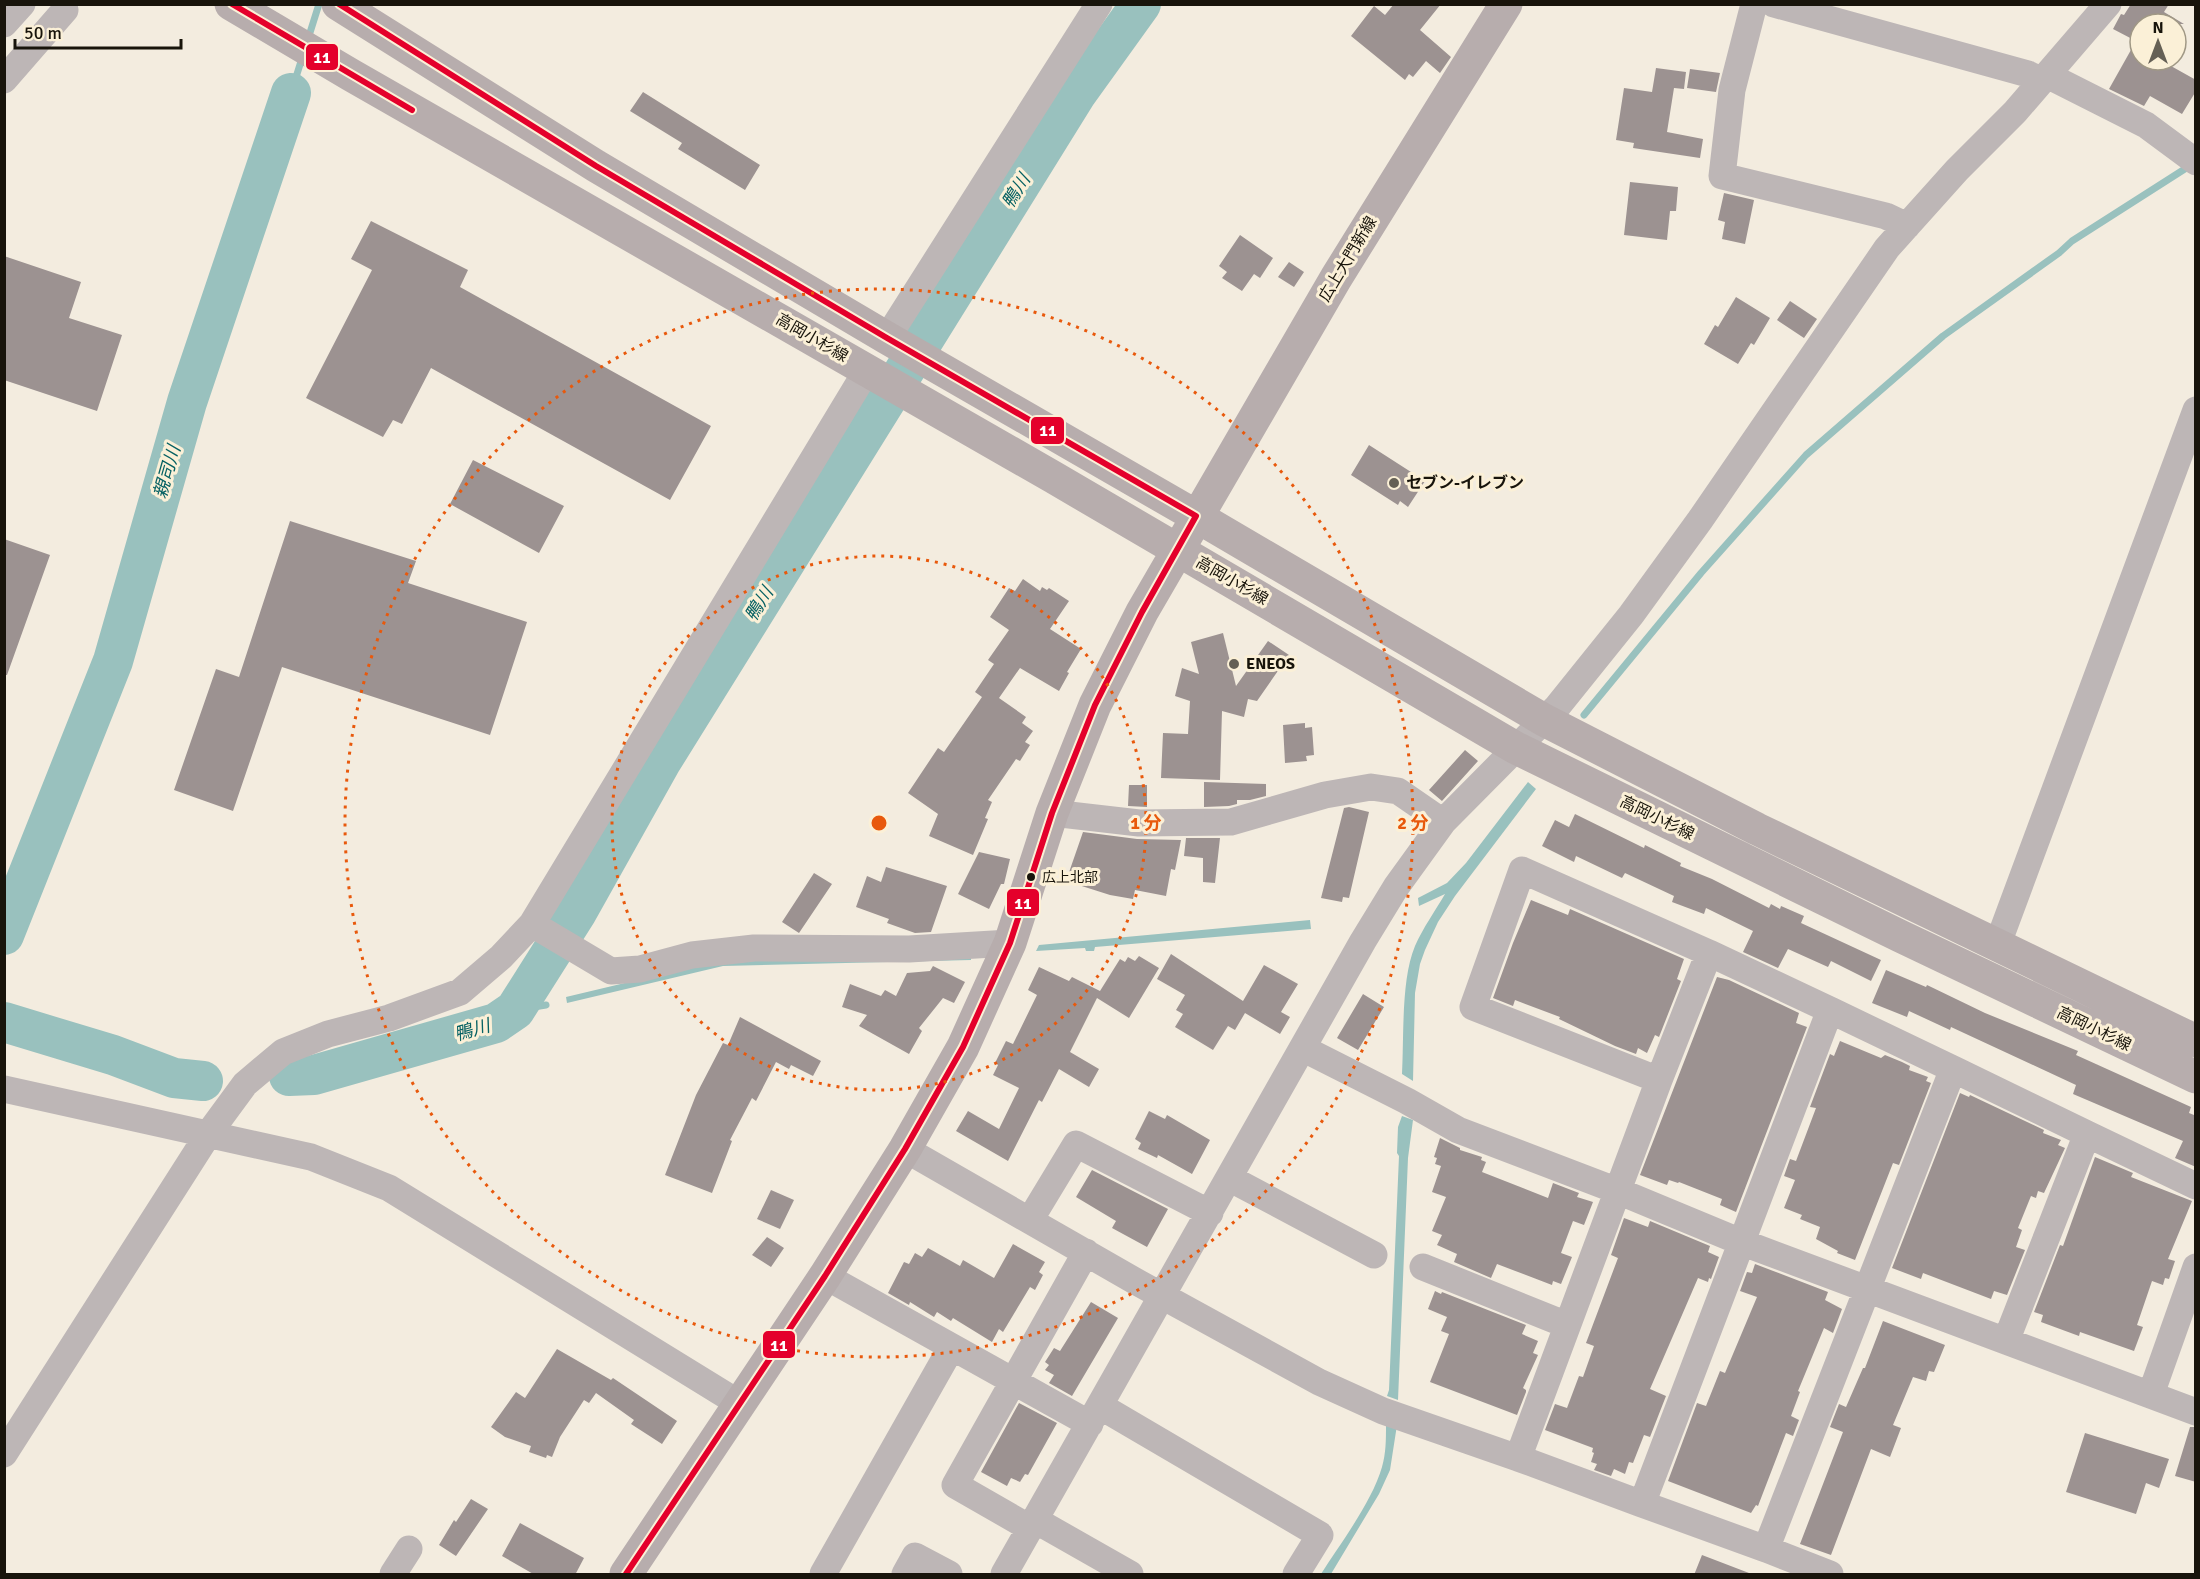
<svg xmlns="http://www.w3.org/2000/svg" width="2200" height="1579" font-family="Signika,'Noto Sans JP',sans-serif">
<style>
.water{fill:#99c1be}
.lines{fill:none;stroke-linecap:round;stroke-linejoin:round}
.stream{stroke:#99c1be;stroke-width:7}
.river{stroke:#99c1be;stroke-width:40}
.building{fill:#9c9291}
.minor{stroke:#bdb6b6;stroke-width:27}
.major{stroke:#b7adad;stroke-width:33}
.bus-1-casing{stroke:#fbf0d7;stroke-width:10}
.bus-1{stroke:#e4002b;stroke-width:6}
.ring{fill:none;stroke:#e8590c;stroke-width:3;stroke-dasharray:3 6}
.poi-dot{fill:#656055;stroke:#fbf0d7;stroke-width:2}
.bus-dot{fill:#18140b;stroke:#fbf0d7;stroke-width:2}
.labels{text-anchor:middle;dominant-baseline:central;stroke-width:6;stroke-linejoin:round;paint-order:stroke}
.bus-label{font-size:14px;fill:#18140b;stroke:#fbf0d7;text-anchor:start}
.street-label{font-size:16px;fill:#18140b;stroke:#fbf0d7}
.poi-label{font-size:16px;font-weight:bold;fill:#18140b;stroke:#fbf0d7;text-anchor:start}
.water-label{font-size:18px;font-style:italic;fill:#066163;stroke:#fbf0d7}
.centre{fill:#e8590c;stroke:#fbf0d7;stroke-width:3}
.ring-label{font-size:18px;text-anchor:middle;font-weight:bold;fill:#e8590c;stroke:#fbf0d7;stroke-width:6;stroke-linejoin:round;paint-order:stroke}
.line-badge{stroke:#fbf0d7;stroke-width:2}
.badge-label{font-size:16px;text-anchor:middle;font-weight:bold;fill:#fff}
</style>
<rect width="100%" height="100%" fill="#f3ecdf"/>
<path class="water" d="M1528,782l8,7 -81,107 -17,26 -13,28 -5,14 -5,29 -2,88 -11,-7c2,-37 -1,-95 13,-128 8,-18 20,-35 30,-52l-26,12 -1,-8 29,-15 19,-20z
M1310,920l1,9 -216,18 -1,4h-8l-1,-3 -49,3 3,-6z
M971,954v6l-248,6 -156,37 -1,-6 147,-35z
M1402,1116l11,4 -5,38 -10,242 -11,-4 2,-6 10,-234 -2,-3 1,-26z
M1386,1425h11l-7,45 -11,24 -48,80h-10c19,-30 51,-72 61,-107 4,-14 4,-27 4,-42z"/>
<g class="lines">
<path class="stream" d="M308,39l11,-35
M291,93l12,-38
M1584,715l117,-142 105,-118 137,-119 116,-83 13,-12 119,-76
M515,1010l31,-5"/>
<path class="river" d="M4,935l109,-274 74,-259 104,-309
M4,1022l109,33 61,23 29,3
M289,1076l25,-1 182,-52 19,-13 62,-98 84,-150 339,-545 77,-124 64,-89"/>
</g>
<path class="building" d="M1394,4h47l-21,26 31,27 -11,16 -14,-12 -13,16 -4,-3 -4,6 -54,-44 23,-30 11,9z
M2131,4h38l-5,8 20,12h-44v36h34l-3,6 25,14v11l-14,23 -32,-18 -6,10 -35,-17 27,-48 -23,-12 8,-15 3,1z
M1656,68l30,4 -2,17 -10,-1 -7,44 36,7 -3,19 -67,-10 1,-5 -18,-3 8,-52 28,4z
M1690,69l30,4 -4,19 -29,-4z
M643,92l117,73 -15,25 -67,-41 4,-6 -52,-32z
M1630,182l48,5 -2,24h-6l-3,29 -43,-5z
M1724,193l30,7 -9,44 -23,-5 3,-17 -7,-2z
M371,221l97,49 -8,17 251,139 -41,74 -239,-132 -29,56 -9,-4 -10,17 -77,-39 66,-128 -21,-11z
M1240,235l33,23 -13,20 -6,-4 -12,17 -20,-13 5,-6 -8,-6z
M4,256l77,26 -12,36 53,17 -25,76 -93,-31z
M1289,262l15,10 -10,15 -16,-10z
M1736,297l34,21 -16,27 -3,-2 -13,21 -34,-20 11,-19 3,2z
M1790,301l27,18 -13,19 -27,-18z
M1369,445l56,36 -17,26 -8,-6 -2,4 -47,-30z
M473,460l91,46 -25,47 -89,-49z
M290,521l126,40 -8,22 119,39 -37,113 -208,-68 -49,144 -59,-21 42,-121 23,8z
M4,539l46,16 -43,120h-3z
M1023,579l17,12 2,-4 5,3 2,-2 20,13 -19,28 31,20 -14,23 2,1 -10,18 -39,-23 -21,30 27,19 -4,6 11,8 -8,11 5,3 -10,16 -4,-2 -28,41 4,2 -7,16 3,1 -15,36 -44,-19 9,-22 -30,-21 30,-45 6,4 38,-55 -7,-5 19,-28 -6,-4 21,-30 -19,-13 19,-29 6,3z
M1223,633l13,53 32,-45 21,14 -32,46 -9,-2 -4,18 -22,-6 -2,69 -59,-2 2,-45 25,1 2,-33 -15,-5 7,-28 17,6 -8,-32z
M1305,723v5l7,-1 2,28 -8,1 1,5 -22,2 -2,-38z
M1465,750l13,11 -36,40 -13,-11z
M1204,782l62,2v12l-16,4h-13v4l-8,2 -25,1z
M1129,785h18v22l-19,-1z
M1349,807l20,5 -20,86 -6,-1 -1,5 -21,-4 23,-90z
M1575,814l69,34 1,-3 36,18 -1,3 32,13 57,29 2,-4 9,5 1,-3 23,10 -3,7 80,37 -10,21 -40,-20 -3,6 -40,-18 -10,19 -35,-16 10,-21 -47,-23 -2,6 -32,-12 2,-6 -49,-23 -3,5 -46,-22 -2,6 -32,-16 13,-26 14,7z
M1083,832l54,7 44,1 -6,30 -4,-1 -5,27 -31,-6 -2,9 -23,-4 -44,-14z
M1186,838h34l-5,45 -12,-1v-24l-19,-2z
M979,852l31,7 -6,25h-3l-12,25 -31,-15z
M886,867l61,19 -16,46 -16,1 -28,-10 2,-4 -33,-12 11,-31 14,6z
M814,873l18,11 -33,49 -17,-11z
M1531,900l37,15 2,-6 114,50 -7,20 4,2 -22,56 -4,-2 -8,18 -9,-5 -2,6 -21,-8 -56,-27 1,-2 -45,-17 -2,6 -20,-8 20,-55z
M1171,954l72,47 21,-36 34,19 -17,28 9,5 -10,17 -35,-21 -10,17 -7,-4 -15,24 -38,-23 8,-13 -7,-4 9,-15 -28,-16z
M1139,956l20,12 -30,50 -32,-20 -27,54 29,17 -10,18 -30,-18 -17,33 -3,-2 -31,61 -52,-30 12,-20 31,18 20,-41 -26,-13 5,-10 -3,-2 11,-22 7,3 24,-49 -9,-5 11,-23 30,14 3,-4 28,14 20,-32 5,3 3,-5 7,4z
M933,966l32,16 -11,21 -11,-5 -24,30 3,3 -13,23 -50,-28 8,-11 -25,-8 8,-23 31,12 4,-6 11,6 11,-23 23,-2z
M1886,970l40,17 1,-2 58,28 93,38 -2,4 115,52 -2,6 5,2 2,-3v55l-21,-9 8,-17 -110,-47 3,-9 -125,-58 -1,3 -41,-19 -2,6 -35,-14z
M1717,977l12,3 70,33 -3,10 11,4 -71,185 -16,-7 2,-6 -43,-17 -1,1 -9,-3 -2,5 -27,-10z
M1363,994l21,13 -26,43 -21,-12z
M740,1017l81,44 -8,15 -22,-11 -2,4 -13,-7 -20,39 -4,-3 -22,42 2,1 -20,52 -47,-18 31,-80 27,-52 5,2z
M1840,1041l41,17 4,-3 17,7 8,4 -1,4 19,7 -2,4 5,2 -32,82 -6,-2 -38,97 -18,-7 1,-2 -22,-12 4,-12 -20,-8 2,-4 -18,-7 11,-28 -11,-4 6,-17 6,2 20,-53 -6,-1 20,-53 4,2z
M1960,1093l9,4 1,-2 74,35 -1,3 18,7 -3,5 7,3 -21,45 -6,-2 -2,7 -5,-2 -13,32 4,2 -6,17 9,3 -18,45 -13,-4 -3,8 -68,-26 -2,6 -29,-11z
M1149,1111l16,8 2,-4 43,25 -18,34 -34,-19 -1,3 -19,-9 3,-6 -6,-4z
M1440,1138l20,10v2l22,7 -1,3 5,2 -4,10 66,26 5,-15 26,10 -2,4 16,5 -9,23 -11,-4 -12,32 11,4 -11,27 -8,-3 -1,4 -55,-21 -6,14 -37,-16 3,-8 -20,-9 5,-10 -10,-4 14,-34 -14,-5 9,-26 -6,-2 2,-6 -3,-1z
M2095,1157l38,16 -2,4 61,24 -24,58 7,2 -6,18 -4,-1 -2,7 -11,-4 -15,44 6,2 -9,24 -54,-19 -1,4 -38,-14 2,-7 -9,-3 26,-67 3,1z
M1092,1170l76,39 -21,38 -35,-19 4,-7 -40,-24z
M771,1190l23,10 -14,29 -23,-10z
M1624,1218l24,9 2,-6 60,25 -2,6 11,5 -8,22 -2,-1 -1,4 -10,-4 -48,111 16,7 -16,41 -6,-2 -11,28 -4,-1 -4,12 -11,-5 -3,7 -17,-6 3,-6 -6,-2 3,-9 -2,-1 1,-4 -48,-18 10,-26 12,4 12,-32 4,1 11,-31 -8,-3 32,-85 -7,-3z
M767,1237l17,11 -13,19 -19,-12z
M1013,1244l32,18 -6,10 4,3 -8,15 -5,-3 -27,45 -4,-3 -7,13 -39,-24 -2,3 -14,-9 -3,5 -24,-15 -1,3 -21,-12 16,-31 5,2 6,-11 7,4 6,-9 32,18 3,-6 31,18z
M1755,1264l73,28 -3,8 17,9 -9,24 -9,-5 -26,63 2,1 -9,24 8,4 -6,16 -7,-3 -28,73 -2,-1 -5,8 -83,-32 29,-78 9,3 14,-35 5,2 32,-76 -17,-6 7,-19 5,1z
M1435,1291l6,3 1,-2 84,33 -4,9 16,7 -5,12 5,2 -15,33 3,2v2l-9,23 -87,-33 19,-48 -8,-3 6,-14 -19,-8z
M1091,1302l27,16 -46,78 -23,-13 5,-8 -9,-5 4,-5 -4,-3 9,-14 6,3z
M1883,1321l62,24 -11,27 -5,-1 -3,10 -13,-4 -20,48 8,3 -11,29 -19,-8 -40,106 -31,-11 43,-112 -13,-5 9,-23 7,3 17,-39h2z
M557,1349l54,31 2,-2 64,43 -15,23 -31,-20 3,-4 -38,-27 -7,10 -5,-3 -24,37 -8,20 -5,-2 -1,3 -17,-6 2,-6 -26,-9 -14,-10 25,-35 9,6z
M1019,1403l38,20 -29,52 -3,-1 -5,8 -9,-4 -4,8 -26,-14z
M2190,1427h6v55l-21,-6z
M2085,1433l84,26 -10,29 -13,-5 -10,31 -70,-22z
M471,1499l17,10 -32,47 -17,-11 15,-25 2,2z
M520,1523l64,35 -9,17h-40l-33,-19z
M1702,1555l47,18v2h-55z"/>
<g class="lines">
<path class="minor" d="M1754,4l-22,86 -10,86 164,40 21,10
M1774,4l254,70 14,7
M4,24l18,-20
M2047,75l99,50 50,37
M4,80l61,-70
M887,338l212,-334
M1052,813l87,10 92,-1 94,-27 46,-8 27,4 45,31
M1522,870l187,83 -50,127 -186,-73z
M532,924l79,47 29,-2 52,-14 62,-7 155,1 101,-6
M1997,946l199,-536
M1709,953l121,57 -188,494 124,45
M1304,1049l103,52 51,29 160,61 123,51 455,170
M1953,1069l134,65 -81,207
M4,1089l307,68 78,31 351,216
M2087,1134l109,52
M905,1149l230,132 184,101 64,29 135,47
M1229,1178l145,77
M1030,1220l46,-76 134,69
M1423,1267l144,58
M825,1276l265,148
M2151,1394l45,-127
M1100,1406l220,129 -24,39
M4,1454l205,-321 36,-49 38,-32 45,-18 61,-16 71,-26 41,-35 31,-33 335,-554
M1642,1504l-124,-46 141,-378
M1035,1520l95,54
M1030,1528l-75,-43 131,-233
M393,1574l16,-25
M823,1574l128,-226
M905,1574l10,-18 34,18
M1004,1574l359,-633 33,-54 47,-65 114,-115 74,-92 69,-95 187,-272 70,-78 58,-58 93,-108
M1830,1574l-64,-25 187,-480 -123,-59"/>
<path class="major" d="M231,4l120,71 702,402 463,271 384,188 296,141
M338,4l258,162 291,172 309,178 348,204 213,109 439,212
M626,1574l199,-298 80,-127 58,-102 47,-104 42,-130 43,-108 47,-93 194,-334 170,-274"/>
<g class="bus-1-casing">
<path id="bus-1" d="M232,4l180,106
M339,4l257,162 291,172 309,178 -54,96 -47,93 -43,108 -42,130 -47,104 -58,102 -80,127 -199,298"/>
</g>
<use href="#bus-1" class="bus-1"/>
</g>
<g class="ring">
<circle cx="879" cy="823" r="267"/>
<circle cx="879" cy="823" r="534"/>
</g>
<g class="poi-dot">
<circle cx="1394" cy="483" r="6"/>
<circle cx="1234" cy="664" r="6"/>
</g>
<circle class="bus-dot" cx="1031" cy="877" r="5"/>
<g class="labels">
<g class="bus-label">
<text x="1042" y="877">広上北部</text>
</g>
<g class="street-label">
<text transform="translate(1348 259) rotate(-59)">広上大門新線</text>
<text transform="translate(812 338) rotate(30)">高岡小杉線</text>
<text transform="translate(1232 581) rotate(30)">高岡小杉線</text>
<text transform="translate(1657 818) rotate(26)">高岡小杉線</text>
<text transform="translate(2094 1029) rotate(26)">高岡小杉線</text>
</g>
<g class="poi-label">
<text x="1406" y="483">セブン-イレブン</text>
<text x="1246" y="664">ENEOS</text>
</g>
<g class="water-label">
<text transform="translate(1016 191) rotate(-58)">鴨川</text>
<text transform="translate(167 472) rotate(-74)">親司川</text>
<text transform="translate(759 604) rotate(-58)">鴨川</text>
<text transform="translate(472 1030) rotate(-16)">鴨川</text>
</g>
</g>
<circle cx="879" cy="823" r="9" class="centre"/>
<g class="ring-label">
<text x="1146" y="829">1 分</text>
<text x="1413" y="829">2 分</text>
</g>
<g class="line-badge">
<rect x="305" y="43" width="34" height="28" rx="6" fill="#e4002b"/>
<rect x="1030" y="416" width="35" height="29" rx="6" fill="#e4002b"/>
<rect x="1006" y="888" width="34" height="29" rx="6" fill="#e4002b"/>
<rect x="762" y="1330" width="34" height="29" rx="6" fill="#e4002b"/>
</g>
<g class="badge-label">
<text x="322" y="63">11</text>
<text x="1048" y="436">11</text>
<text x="1023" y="909">11</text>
<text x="779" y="1351">11</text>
</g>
<rect width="2200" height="1579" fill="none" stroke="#18140b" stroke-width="12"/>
<g transform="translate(2158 42)"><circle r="28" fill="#fbf0d7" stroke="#a09885" stroke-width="1.5"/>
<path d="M0-4.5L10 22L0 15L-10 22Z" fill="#656055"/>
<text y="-9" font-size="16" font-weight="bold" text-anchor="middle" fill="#18140b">N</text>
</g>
<path d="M15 39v9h166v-9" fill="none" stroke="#18140b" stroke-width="3"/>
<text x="24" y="39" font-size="18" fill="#18140b" stroke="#fbf0d7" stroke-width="4.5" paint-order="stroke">50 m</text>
</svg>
